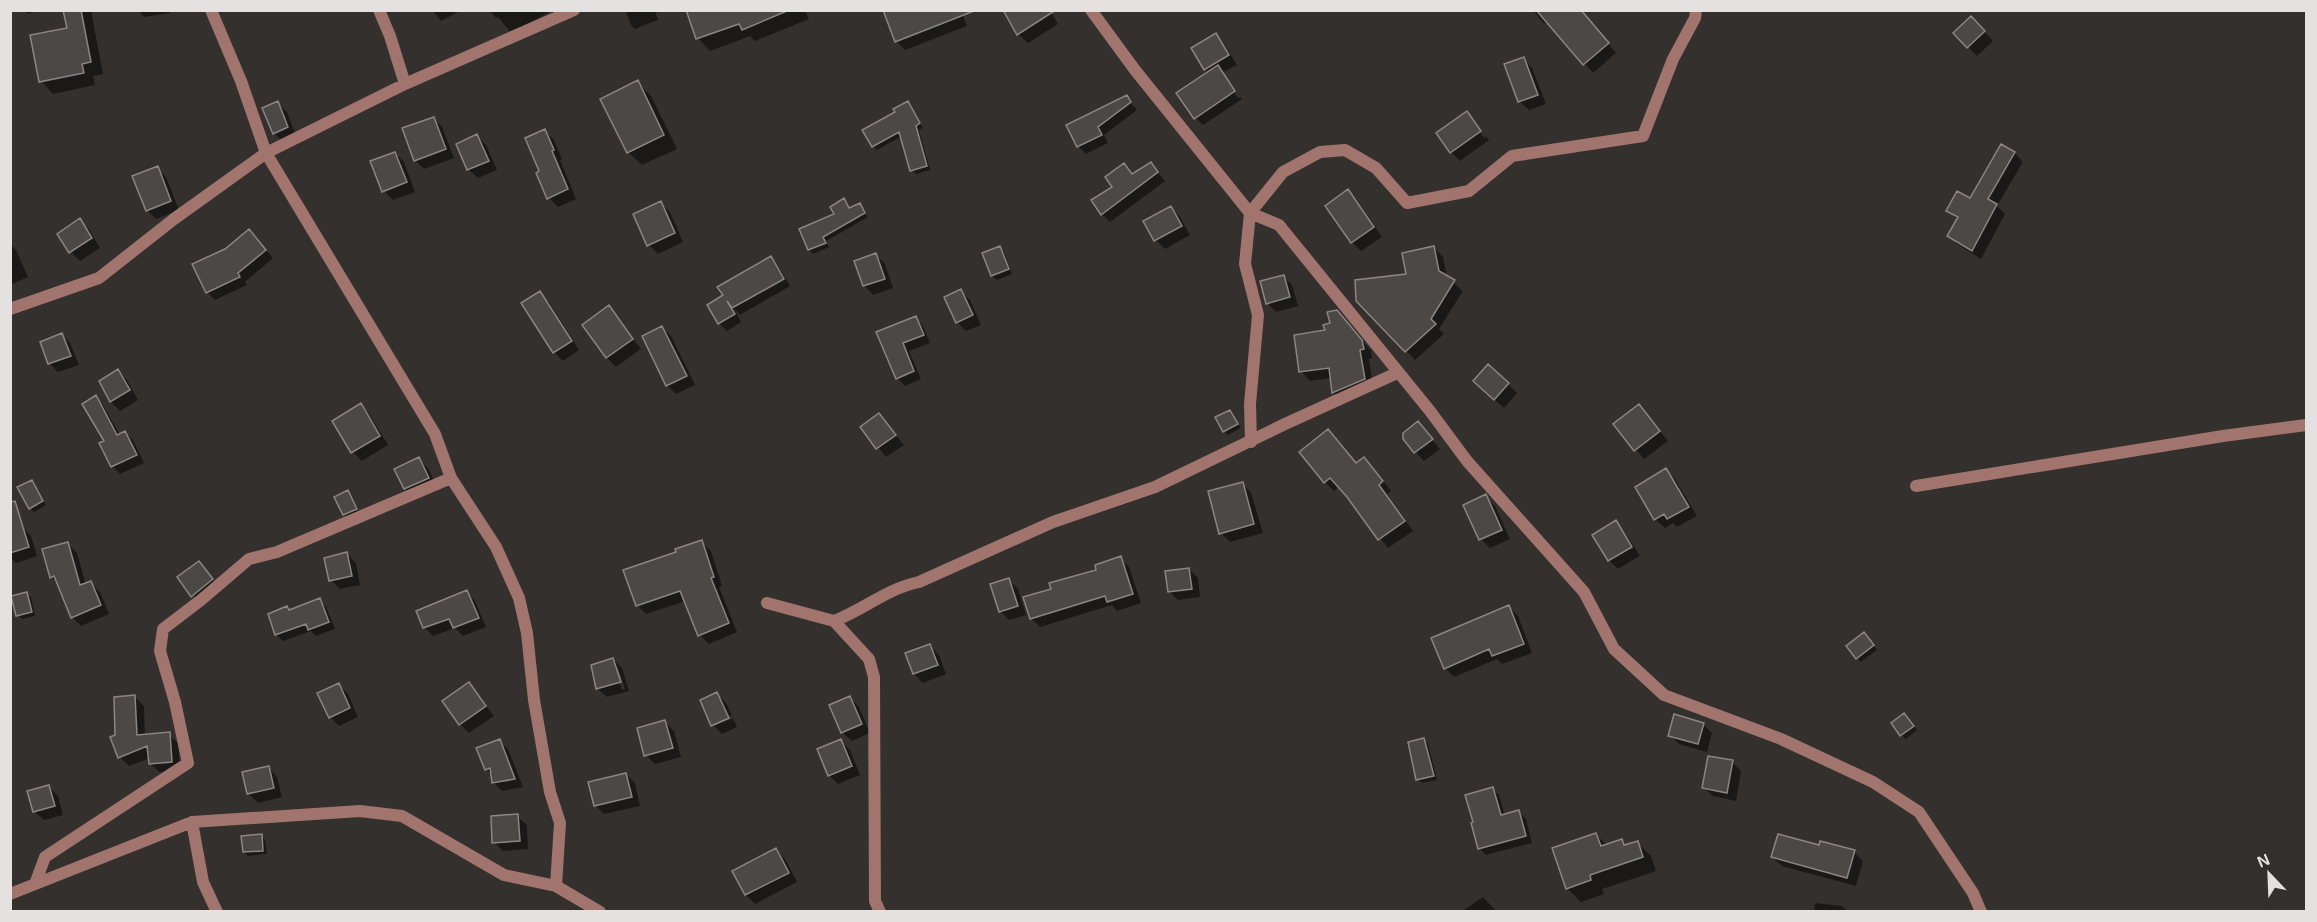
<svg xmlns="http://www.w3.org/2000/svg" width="2317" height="922" font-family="Arial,sans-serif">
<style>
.shadow{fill:#0007;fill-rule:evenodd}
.building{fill:#4c4846;stroke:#8b8683;stroke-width:1.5}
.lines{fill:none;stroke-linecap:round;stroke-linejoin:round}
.minor{stroke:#a1756d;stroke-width:12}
</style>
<rect width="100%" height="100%" fill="#34302e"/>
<path class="shadow" d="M25,10h16l-13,4z
M65,10h26l12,64 -10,2 2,9 -42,9 -12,-13 28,-52z
M138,10h32v3l-26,4z
M432,10h30l-21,11z
M489,10h71l-6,4 -3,-3 -40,22 -13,-16 -2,1z
M625,10h30l3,10 -23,9 -4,-4z
M688,10h117l4,9 -54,22 -5,-5 -40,15 -12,-13z
M961,10l6,16 -62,24 -9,-9z
M1050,10l8,14 -30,19 -10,-9z
M1533,10h47l36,43 -23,20 -45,-51 -4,2z
M1980,27l13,14 -16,15 -9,-9z
M1215,35l9,9 13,21 -16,8 17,25 2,-1 2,2 -39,26 -7,-7 13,-45 -16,-24z
M1523,58l9,10 14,36 -17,6 -10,-9z
M637,82l14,14 26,53 -35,16 -14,-13z
M1126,97l11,13 -33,25 4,8 -22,11 -8,-8z
M278,103l9,9 9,24 -13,6 -9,-9z
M908,103l15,25 -4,2 11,40 -14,4 -4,-4 -10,-34 -25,14 -4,-4z
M1467,113l8,8h-3l12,17 2,-2 3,4 -29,21 -9,-9z
M433,118l9,9 12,31 -30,11 -9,-9z
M545,131l9,9 8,19 -2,1 16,39 -18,8 -9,-9 -8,-26z
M477,136l9,9 11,25 -19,8 -10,-9z
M2002,146l13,7 8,9 -26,44 8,8 -24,45 -24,-15 -9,-9 10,-15 -10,-10 22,-9z
M395,153l9,9 11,30 -22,8 -9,-9z
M1151,164l14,17 -55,41 -8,-8 22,-49 12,16z
M157,168l9,9 13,33 -23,9 -9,-9z
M1348,191l9,9 25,37 -21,14 -9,-9 -25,-36z
M844,200l6,9 9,-4 9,12 -42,24 3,6 -16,7 -4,-4z
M661,203l9,9 13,30 -25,12 -9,-9z
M1171,208l9,9 10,18 -25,14 -9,-9 -11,-18z
M80,220l9,9 11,19 -20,13 -9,-9 -12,-18z
M256,239l17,19 -28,24 2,3 -32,15 -8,-8z
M10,244l6,6 12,27 -18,8z
M1000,248l4,4 8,22 -15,6 -5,-4 -8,-22z
M1434,248l9,9 4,20 16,14 -24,38 5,5 -29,26 -57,-60 50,-25z
M876,255l9,9 8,24 -20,7 -9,-10z
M771,258l7,8 12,20 -50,29 -6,-7 7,14 -14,9 -8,-8 6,-27z
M1283,276l9,9 6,21 -22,6 -9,-9z
M961,291l9,9 11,25 -15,6 -9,-9z
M540,293l9,9 30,48 -16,11 -9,-9z
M609,307l32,42 -25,18 -9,-9 -23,-33z
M1337,311l34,40 1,7 -3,1 4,29 -30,14 -9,-9 -2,-15 -22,3 -9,-10 31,-47z
M916,318l7,8 7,17 -21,8 12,28 -16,7 -8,-8 -19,-45z
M662,327l9,9 24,49 -19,9 -9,-9z
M61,334l9,9 9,22 -21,7 -9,-9z
M118,371l9,9 11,20 -18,11 -9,-9 -10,-21z
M1508,384l9,9 -13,15 -20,-18z
M96,397l7,8 17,30 5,-2 8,7 11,23 -24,11 -8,-8z
M360,405l9,9 19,31 -26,16 -9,-9 -19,-31z
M1639,406l29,35 -24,18 -29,-34z
M1230,411l11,17 -13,7 -4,-4z
M879,415l25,30 -18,12 -24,-30z
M1418,423l22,26 -16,12 -20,-22z
M1328,431l29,34 7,-6 9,9 18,23 -4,3 26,37 -25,17 -48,-62 -6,5 -9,-9z
M419,459l9,9 9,19 -23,10 -9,-9z
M1666,470l9,9 22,37 -20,11 -4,-4 -8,5 -10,-9 -18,-32z
M31,481l15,24 -12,7 -4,-4z
M1242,483l9,10 12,40 -33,9 -9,-9z
M348,492l12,21 -12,5 -4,-4z
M1486,497l9,9 15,33 -20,9 -9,-9z
M1615,522l9,9 16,25 -22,13 -9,-9z
M22,527l9,9 6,20 -21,7 -6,-6v-27z
M701,542l10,9 11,35 -3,1 18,45 -28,12 -9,-9 -14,-34 -40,13 -9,-9 41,-52z
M68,544l9,9 9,32 5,-2 9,9 9,22 -28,12 -9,-9 -13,-33 -8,-7z
M347,554l9,9 4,22 -20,4 -9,-9z
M1120,558l9,9 12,36 -24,8 -5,-6 -72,22 -9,-9 22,-28 45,-19z
M199,563l22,26 -20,16 -22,-28z
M1189,569l9,9 2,19 -22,3 -9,-9z
M1009,580l9,9 8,26 -17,5 -9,-9z
M466,592l9,9 11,26 -23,9 -8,-8 -22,8 -9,-9z
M26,593l5,4 4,19 -13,3 -4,-4z
M319,600l7,7 9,22 -19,7 -5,-5 -28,10 -7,-7 14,-23z
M1509,607l9,9 14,37 -30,11 -5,-5 -43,18 -9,-9z
M1868,638l9,12 -16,12 -4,-4z
M930,646l9,9 7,19 -23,9 -9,-9z
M613,659l9,9 7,23 -22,6 -10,-9zM615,668h3l7,21 -3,1z
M469,684l25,32 -25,17 -9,-9z
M339,685l9,9 10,23 -19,9 -9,-9z
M717,694l9,9 6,12 -18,8v3l19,-8 4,9 -15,7 -9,-9z
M135,697l9,9 1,30 23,-2 10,9 2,27 -21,2 -9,-9v-5l-21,8 -9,-9 -3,-21z
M850,698l9,9 11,26 -18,8 -10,-9z
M1908,719l9,11 -11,9 -5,-4z
M665,722l9,9 7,26 -26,7 -9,-9z
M1703,724l9,9 -5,19 -28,-8 -9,-9z
M1424,740l4,4 9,36 -15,3 -5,-4z
M499,741l9,8 15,38 -21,4 -9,-9 -1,-7 -6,-6z
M841,741l9,9 10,25 -22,9 -9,-9z
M1732,762l9,9 -5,30 -23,-5 -10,-9z
M268,767l9,10 5,20 -24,6 -9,-9z
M626,774l9,9 5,23 -36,8 -9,-9z
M49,787l9,9 5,19 -19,5 -10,-9z
M1492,789l7,6 6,21 14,-4 7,7 6,24 -46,12 -7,-7z
M517,816l10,9 1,24 -25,2 -9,-9z
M1596,835l11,10 15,-5 5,6 10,-3 14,13 5,15 -54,18 2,5 -23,8 -14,-14z
M261,836l4,4 2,14 -19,2 -4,-4z
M1820,847l34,5 9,9 -7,25 -74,-20 -10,-9z
M776,850l9,9 12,23 -42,22 -9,-9z
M1483,897l14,15h-36z
M1815,903l27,3 6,6h-34z"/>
<path class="building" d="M63,10h18l10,52 -9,2 2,9 -45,9 -9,-47 37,-7z
M686,10h101v1l-45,19 -3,-6 -43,15z
M883,10h91v1l-79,31z
M1003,10h53l-39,25z
M1536,10h45l28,33 -26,22z
M1971,16l14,15 -18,17 -14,-15z
M1216,33l13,22 -25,15 -13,-22z
M1524,57l14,38 -20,7 -14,-38z
M1218,65l17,26 -41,28 -18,-26z
M638,80l26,55 -37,18 -27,-54z
M1127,95l4,7 -33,25 4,8 -25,12 -11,-22z
M278,101l10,26 -15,7 -11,-26z
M908,101l12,22 -4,3 11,40 -17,5 -11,-39 -27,15 -10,-17 33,-18 -2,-3z
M1467,111l14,20 -31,22 -14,-20z
M434,117l12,32 -32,12 -12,-33z
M545,129l9,21 -2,1 16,38 -21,10 -11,-26 3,-2 -14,-33z
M477,134l12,27 -22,9 -11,-26z
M2001,144l14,8 -27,47 9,5 -25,47 -25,-15 11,-19 -12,-6 11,-20 13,7z
M395,152l12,30 -25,10 -12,-31z
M1151,162l7,10 -57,43 -10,-15 21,-13 -7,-10 19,-14 8,11z
M158,166l13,35 -25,10 -14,-35z
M1348,189l26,38 -23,16 -26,-37z
M844,198l5,10 11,-5 5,10 -42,24 3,6 -18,7 -9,-21 35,-15 -4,-7z
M661,201l14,32 -28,13 -14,-32z
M1171,206l11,20 -28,15 -11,-20z
M80,218l12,20 -23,15 -12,-19z
M249,229l17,21 -28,23 2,4 -34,16 -14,-29 33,-15z
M1000,246l9,23 -18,7 -9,-23z
M1434,246l5,25 16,9 -24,39 5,5 -31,28 -49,-51 -1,-21 51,-6 -4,-21z
M876,253l9,26 -22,7 -9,-25z
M771,256l13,23 -52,29 -5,-7 8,13 -17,10 -11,-19 16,-10 -6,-8z
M1284,275l6,22 -24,7 -6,-23z
M961,289l12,26 -17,8 -12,-26z
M540,291l32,50 -19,12 -32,-50z
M609,305l24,34 -27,19 -24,-33z
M1337,310l25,30 2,9 -4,1 5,29 -33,14 -3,-25 -30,4 -5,-37 31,-5 -2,-5 7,-2 -3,-11z
M916,316l8,19 -21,8 11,28 -18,8 -20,-47z
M662,326l25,50 -21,10 -24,-50z
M62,333l9,23 -23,8 -8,-22z
M1488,364l21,19 -15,17 -21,-19z
M118,369l12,21 -20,12 -11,-21z
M96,395l21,40 8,-4 12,24 -26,12 -12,-24 5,-2 -22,-37z
M361,403l19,33 -29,17 -19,-32z
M1639,404l21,27 -26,20 -21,-27z
M1230,410l8,14 -15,8 -8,-15z
M879,413l17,22 -20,14 -16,-22z
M1418,421l15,18 -19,14 -11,-14v-6z
M1328,429l28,34 8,-6 19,24 -4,4 26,36 -27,19 -31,-43 -17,-19 -6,5 -25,-31z
M419,457l10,21 -25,11 -10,-20z
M1666,468l23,39 -22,12 -3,-5 -10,6 -19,-33z
M32,480l11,21 -14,8 -12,-22z
M1243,482l11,42 -35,10 -11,-43z
M348,490l9,19 -14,6 -9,-18z
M1486,494l16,36 -23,10 -16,-35z
M15,501l14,46 -19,6v-51z
M1616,520l16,27 -24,14 -16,-26z
M702,540l12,37 -3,1 18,45 -31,13 -18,-45 -44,15 -13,-36 53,-18 -1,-3z
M68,542l12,43 11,-4 10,24 -30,13 -17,-42 -4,2 -8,-29z
M347,552l5,24 -23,5 -5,-23z
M1121,556l12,38 -26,8 -2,-6 -75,23 -7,-22 28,-8 -2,-6 47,-13 -1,-5z
M199,561l14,18 -22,18 -14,-20z
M1189,568l3,21 -24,3 -3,-21z
M1009,578l9,28 -19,6 -9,-28z
M467,590l12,28 -26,10 -4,-9 -26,9 -7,-17z
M27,592l5,20 -16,4 -5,-20z
M320,598l9,24 -21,8 -2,-6 -31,11 -7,-21 19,-8 2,4z
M1509,605l15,39 -32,12 -3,-7 -45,20 -13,-31z
M1864,632l10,13 -18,14 -10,-13z
M930,644l8,21 -25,9 -8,-21z
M613,658l8,24 -25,7 -5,-24z
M469,682l17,24 -27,19 -17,-24z
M339,683l11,25 -21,10 -12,-25z
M717,692l12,26 -18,8 -11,-26z
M135,695l2,40 33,-3 2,30 -23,2 -2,-18 -29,12 -8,-21 5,-2 -1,-38z
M850,696l12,28 -21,9 -12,-28z
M1904,713l10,13 -14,10 -9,-13z
M1674,714l30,9 -6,21 -30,-8z
M665,720l8,28 -29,8 -7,-28z
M1424,738l10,38 -18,4 -8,-38z
M500,739l15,40 -23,4 -2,-15 -5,2 -9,-22z
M841,739l11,27 -24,10 -11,-27z
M1708,756l25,4 -6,33 -25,-5z
M269,766l5,22 -27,6 -5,-22z
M626,773l6,24 -38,9 -6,-24z
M49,785l6,21 -22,6 -6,-21z
M1493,787l8,28 18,-5 7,26 -48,13 -7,-26 2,-1 -8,-27z
M518,814l2,27 -28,2 -1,-27z
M1596,833l5,13 21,-7 2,6 14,-4 5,16 -53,18 1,5 -25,9 -14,-41z
M262,834l1,17 -20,1 -2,-16z
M1778,834l41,11 1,-4 35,9 -8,28 -76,-21z
M776,848l13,25 -44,22 -13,-24z"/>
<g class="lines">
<path class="minor" d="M211,10l30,71 25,72 169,281 16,44 45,69 23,51 8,35 7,67 16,92 10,31 -4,63 44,26
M379,10l11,26 15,48
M1091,10l44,60 115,143 29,12 151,186 37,50 117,131 30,57 50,46 117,44 92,43 46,30 54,81 8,19
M10,309l89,-31 75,-59 92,-66 139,-69 169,-74
M1251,442l-1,-38 8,-89 -13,-51 5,-51 33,-41 37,-20 25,-2 31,18 31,35 62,-12 43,-35 131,-20 30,-77 22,-41 1,-8
M1916,486l307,-50 83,-11
M767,603l67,18 35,38 5,18 1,224 5,11
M834,621c31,-12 52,-32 85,-39l134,-60 102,-35 130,-63 112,-51
M192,822l11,60 14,30
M35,884l10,-27 143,-94 -13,-61 -15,-51 3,-22 38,-29 48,-41 28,-7 174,-74
M10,894l182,-72 168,-11 42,5 102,59 52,11"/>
</g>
<rect width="2317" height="922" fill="none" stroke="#e4e1e0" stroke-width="24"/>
<g transform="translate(2269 874) rotate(337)" stroke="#34302e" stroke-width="4.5" paint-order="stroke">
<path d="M0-4.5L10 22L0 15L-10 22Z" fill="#e4e1e0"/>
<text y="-9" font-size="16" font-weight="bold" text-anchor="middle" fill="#e4e1e0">N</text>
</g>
</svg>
